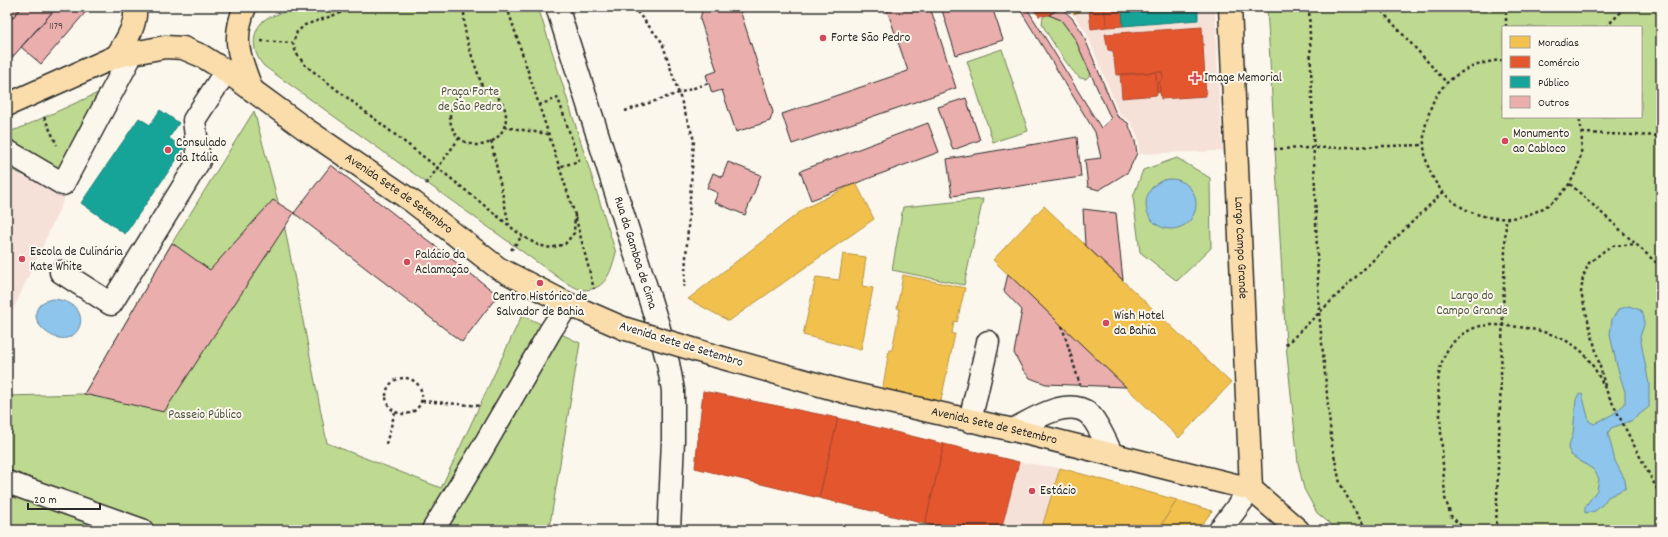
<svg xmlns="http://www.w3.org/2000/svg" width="1668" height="537" font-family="Dekko,sans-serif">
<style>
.built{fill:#f6e1d9}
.green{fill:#bed990;stroke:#74825e;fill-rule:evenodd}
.water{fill:#8ec5ec;stroke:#66879f}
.homes{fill:#f2c14e;stroke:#b69444}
.shops{fill:#e4572e;stroke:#ac4a2d}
.public{fill:#17a398;stroke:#1d7f77}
.building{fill:#eaaead;stroke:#2b2b2b}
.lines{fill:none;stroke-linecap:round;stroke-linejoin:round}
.minor-casing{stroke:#2b2b2b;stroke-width:25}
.major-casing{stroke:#2b2b2b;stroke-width:25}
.path{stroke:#2b2b2b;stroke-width:2.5;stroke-dasharray:3 3;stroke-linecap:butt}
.minor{stroke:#fbf7ec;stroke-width:22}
.major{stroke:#faddab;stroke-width:22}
.major-bridge-casing{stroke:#2b2b2b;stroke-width:25;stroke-linecap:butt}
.major-bridge{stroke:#faddab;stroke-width:22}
.poi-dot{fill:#d1495b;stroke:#fbf7ec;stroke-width:1.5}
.labels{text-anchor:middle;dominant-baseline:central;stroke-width:4;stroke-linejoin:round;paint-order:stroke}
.number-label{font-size:11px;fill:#5b4c4c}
.poi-label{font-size:13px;fill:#2b2b2b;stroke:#fbf7ec;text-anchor:start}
.park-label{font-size:13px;fill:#505644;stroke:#fbf7ec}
.street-label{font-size:13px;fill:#2b2b2b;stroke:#fbf7ec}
</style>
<rect width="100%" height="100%" fill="#fbf7ec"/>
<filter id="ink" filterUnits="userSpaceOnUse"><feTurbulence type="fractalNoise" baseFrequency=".025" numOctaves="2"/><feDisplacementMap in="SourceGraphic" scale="8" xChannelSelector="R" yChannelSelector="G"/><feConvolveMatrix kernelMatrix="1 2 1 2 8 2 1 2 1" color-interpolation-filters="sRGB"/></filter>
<g filter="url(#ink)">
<path class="built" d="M1064,7h151l4,90 4,54 -84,3v-14l-8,-18 -11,-7 -34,-83 -12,-17z
M7,169l59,26 -59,128z
M1019,462l41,6 -19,62h-40z"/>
<path class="green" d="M299,7h239l78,246c-5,17 -9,37 -32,37 -5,0 -13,-5 -18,-7l-302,-217c-12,-13 -14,-33 0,-46 5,-4 28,-10 35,-13z
M1267,7h394v523h-323l-21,-17 -13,-24 -6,-26 -12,-118zM1503,27h138v90h-138z
M1047,14l14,6 14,11 16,43 -5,5c-1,0 -5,-1 -6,-1 -10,-7 -32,-43 -38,-54l1,-7z
M1002,49l26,82 -35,11 -26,-81z
M129,79l-31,49 -32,67 -7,-5 -52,-22v-36l11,-3z
M254,111l30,113 43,219 114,45 81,-173 58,28 -31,187h-542v-134l77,-2 88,-151z
M1177,158l33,20 1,70 -34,33 -37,-29 -7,-55 10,-27z
M983,199l-19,86 -72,-15 11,-63z"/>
<path class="water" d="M1146 204a25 25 0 1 1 50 0a25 25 0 1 1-50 0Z
M52,299c50,3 26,59 -7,32 -6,-5 -10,-12 -9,-19 2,-8 8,-11 16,-13z
M1629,306l11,4 4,7v8l-4,12 9,47v23l-18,14 -20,7 -3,5 7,28 10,19 1,8 -18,9 -6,8 -7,6 -10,2v-6l12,-17 2,-11 -5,-9 -23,-15 -3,-7 5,-14 3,-34 2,-5 4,-1 7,27 5,3 19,-10 12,-10v-12l-8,-26 -7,-31 2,-16 7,-10z"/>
<path class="homes" d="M1067,7h16v3l-9,4z
M856,183l18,36 -145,102 -41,-22 117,-91z
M1044,206l187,177 -52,55 -186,-178z
M843,254l23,3 -4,29 11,2 -12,62 -58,-15 13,-58 23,3z
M903,275l62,13 -8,34 -3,-1 -2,13h3l-15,71 -58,-12 7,-43h3l8,-41 -3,-1z
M1060,468l117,32 -19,30h-117z
M1177,500l35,11 -14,19h-40z"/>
<path class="shops" d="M1031,7h29l1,1 -12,7 -10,1z
M1101,7h3l3,20 -16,2 -2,-18z
M1104,7h18l1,19 -16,1z
M1202,27l4,69 -45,3 -2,-17 4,-4 -1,-6 -46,3 -3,-24 -5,-1 -3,-16z
M1156,72l1,23 -35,3 -2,-24z
M1156,72h6l1,6 -4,4 1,11 -3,-1z
M703,391l135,27 -19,80 -124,-30z
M838,418l106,26 -19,80 -106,-26z
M944,444l75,18 -18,68h-54l-22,-6z"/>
<path class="public" d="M1122,7h76v13l-75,6z
M160,110l19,13 -10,15 15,11 -59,85 -44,-31 58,-85 11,7z"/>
<path class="building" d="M7,7h15l-15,17z
M22,7h35l-49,55 -1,-38z
M57,7h33l-49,57 -20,-17z
M703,7h36l34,105 -3,9 -34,11 -14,-42 -10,3 -6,-18 11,-4 -17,-52z
M886,7h44l26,81 -164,56 -10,-30 126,-43z
M941,7h51l11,33 -47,15z
M1020,7h6l75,121 10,-9 -36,-80 -14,-19 -12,-5 12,-7 11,10 10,14 35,84 11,7 7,18 2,12 -9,19 -29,18 -11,-3 -3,-27 16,-2 -6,-26 -76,-124z
M966,98l14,42 -27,10 -15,-43z
M928,123l11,29 -128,48 -11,-29z
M1077,137l4,40 -129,19 -5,-37z
M728,162l33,13 -16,40 -31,-13 4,-9 -11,-5 6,-15 9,4z
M331,165l167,130 -36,47 -168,-129z
M273,200l21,13 -130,199 -80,-18 88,-151 38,27z
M1083,209l33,4 7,67 -38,-35z
M1008,274l54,52 64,61 -80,-3 -16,-6 -7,-8 -9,-17 8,-43 -18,-19z"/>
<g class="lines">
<g class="minor-casing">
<g id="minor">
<path id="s1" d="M557,7l101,318 10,38 5,27v50l-4,90"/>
<path d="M7,151l56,33 70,-132"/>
<path d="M61,272l50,32 88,-143 -5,-41 32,-49"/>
<path d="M970,421l18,-79"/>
<path d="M1013,430c19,-10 54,-33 75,-17 9,8 18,29 23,40"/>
<path d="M7,482l135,48"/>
<path d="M433,530l45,-74 73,-126 17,-26"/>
<path d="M1220,530l31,-41"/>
</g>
</g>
<g class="major-casing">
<g id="major">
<path d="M245,7c-14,33 -5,52 7,83"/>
<path id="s2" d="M1230,7l21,482"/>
<path d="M117,56c9,-15 20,-31 18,-49"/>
<path id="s3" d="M7,105l110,-49 48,-9 18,1 19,8 24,15 78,57 109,74 85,66 70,36 55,24"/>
<path id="s4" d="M712,355l133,37 168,38 238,59 47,41"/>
</g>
</g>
<path class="path" d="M358,7l-53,18 -8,7 -4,11 3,10 9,12 133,103 84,68 16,9 13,3 14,-4 9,-11 1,-18
M465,7c-5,25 11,58 18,82
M507,7l68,208 19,74
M633,7l29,35 32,98 -10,147
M1309,7l10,305 13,134 8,37 13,25 14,22
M1378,7l69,76
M1506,27v-20
M1606,27l20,-20
M261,41l32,2
M1503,60c-30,2 -61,17 -72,47 -4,12 -8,25 -7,38 4,72 94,98 140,46 18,-22 21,-47 15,-74
M450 117a28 28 0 1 1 56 0a28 28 0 1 1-56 0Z
M539,105l19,-7 21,63 -20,6
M625,111l84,-28
M44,117l13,28
M504,127l44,7
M1582,133l79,3
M491,141l18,84
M1274,149l150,-4
M426,184l34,-47
M1570,184l91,83
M511,250l11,-14
M1062,326l18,59
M1286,345l157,-153
M386 396a18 18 0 1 1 36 0a18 18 0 1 1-36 0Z
M1605,386l-24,-93 2,-16 6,-14 15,-12 9,-5 23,-2
M422,401l59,5
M386,444l9,-32
M1465,530l-14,-14 -6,-18 -7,-115c2,-26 12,-46 39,-56 13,-4 28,-1 42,0 22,3 44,9 61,23 13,11 24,37 32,52 16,32 32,63 49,94
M1496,530l10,-311
M1658,530l3,-4"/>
<use href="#minor" class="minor"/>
<use href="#major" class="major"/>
<g class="major-bridge-casing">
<path id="major-bridge" d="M623,328l89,27"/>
</g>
<use href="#major-bridge" class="major-bridge"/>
</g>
</g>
<g class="poi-dot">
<circle cx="823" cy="38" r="4"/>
<path d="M1193 72h4v4h4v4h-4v4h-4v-4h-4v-4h4z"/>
<circle cx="1505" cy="141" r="4"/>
<circle cx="168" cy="150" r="4"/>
<circle cx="22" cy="259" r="4"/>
<circle cx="407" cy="262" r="4"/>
<circle cx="540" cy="283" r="4"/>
<circle cx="1106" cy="323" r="4"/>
<circle cx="1032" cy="491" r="4"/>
</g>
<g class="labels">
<g class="number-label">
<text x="56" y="27">1179</text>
</g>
<g class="poi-label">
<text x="831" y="38">Forte São Pedro</text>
<text x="1204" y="78">Image Memorial</text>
<text x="1513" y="134">Monumento<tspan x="1513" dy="15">ao Cabloco</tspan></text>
<text x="176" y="143">Consulado<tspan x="176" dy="15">da Itália</tspan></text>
<text x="30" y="252">Escola de Culinária<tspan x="30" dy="15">Kate White</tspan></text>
<text x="415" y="255">Palácio da<tspan x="415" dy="15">Aclamação</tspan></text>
<text x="540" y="297" text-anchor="middle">Centro Histórico de<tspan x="540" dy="15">Salvador de Bahia</tspan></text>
<text x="1114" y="316">Wish Hotel<tspan x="1114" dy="15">da Bahia</tspan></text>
<text x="1040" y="491">Estácio</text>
</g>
<g class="park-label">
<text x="470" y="92">Praça Forte<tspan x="470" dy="15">de São Pedro</tspan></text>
<text x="1472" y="296">Largo do<tspan x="1472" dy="15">Campo Grande</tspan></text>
<text x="205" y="415">Passeio Público</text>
</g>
<g class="street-label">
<text stroke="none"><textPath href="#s3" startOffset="448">Avenida Sete de Setembro</textPath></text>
<text stroke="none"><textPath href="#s2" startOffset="241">Largo Campo Grande</textPath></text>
<text stroke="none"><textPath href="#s1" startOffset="258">Rua da Gamboa de Cima</textPath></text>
<text transform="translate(681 345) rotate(17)">Avenida Sete de Setembro</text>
<text stroke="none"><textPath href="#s4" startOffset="291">Avenida Sete de Setembro</textPath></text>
</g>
</g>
<rect width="1668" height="537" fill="none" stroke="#fbf7ec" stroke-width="24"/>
<rect x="12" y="12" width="1644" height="513" fill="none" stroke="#2b2b2b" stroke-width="1.5" filter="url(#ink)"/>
<rect x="1502" y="26" width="140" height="92" fill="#fbf7ec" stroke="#a8a59f"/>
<rect x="1510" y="36" width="20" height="12" fill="#f2c14e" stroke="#a8a59f"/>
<text x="1538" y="46" font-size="12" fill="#2b2b2b">Moradias</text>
<rect x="1510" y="56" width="20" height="12" fill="#e4572e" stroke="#a8a59f"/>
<text x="1538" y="66" font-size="12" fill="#2b2b2b">Comércio</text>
<rect x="1510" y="76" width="20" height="12" fill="#17a398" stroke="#a8a59f"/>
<text x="1538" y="86" font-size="12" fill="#2b2b2b">Público</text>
<rect x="1510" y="96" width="20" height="12" fill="#eaaead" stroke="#a8a59f"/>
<text x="1538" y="106" font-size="12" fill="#2b2b2b">Outros</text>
<path d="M28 503v6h72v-6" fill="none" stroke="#2b2b2b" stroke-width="2"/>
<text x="34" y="503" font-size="12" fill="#2b2b2b" stroke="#fbf7ec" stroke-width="3" paint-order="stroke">20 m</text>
</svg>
